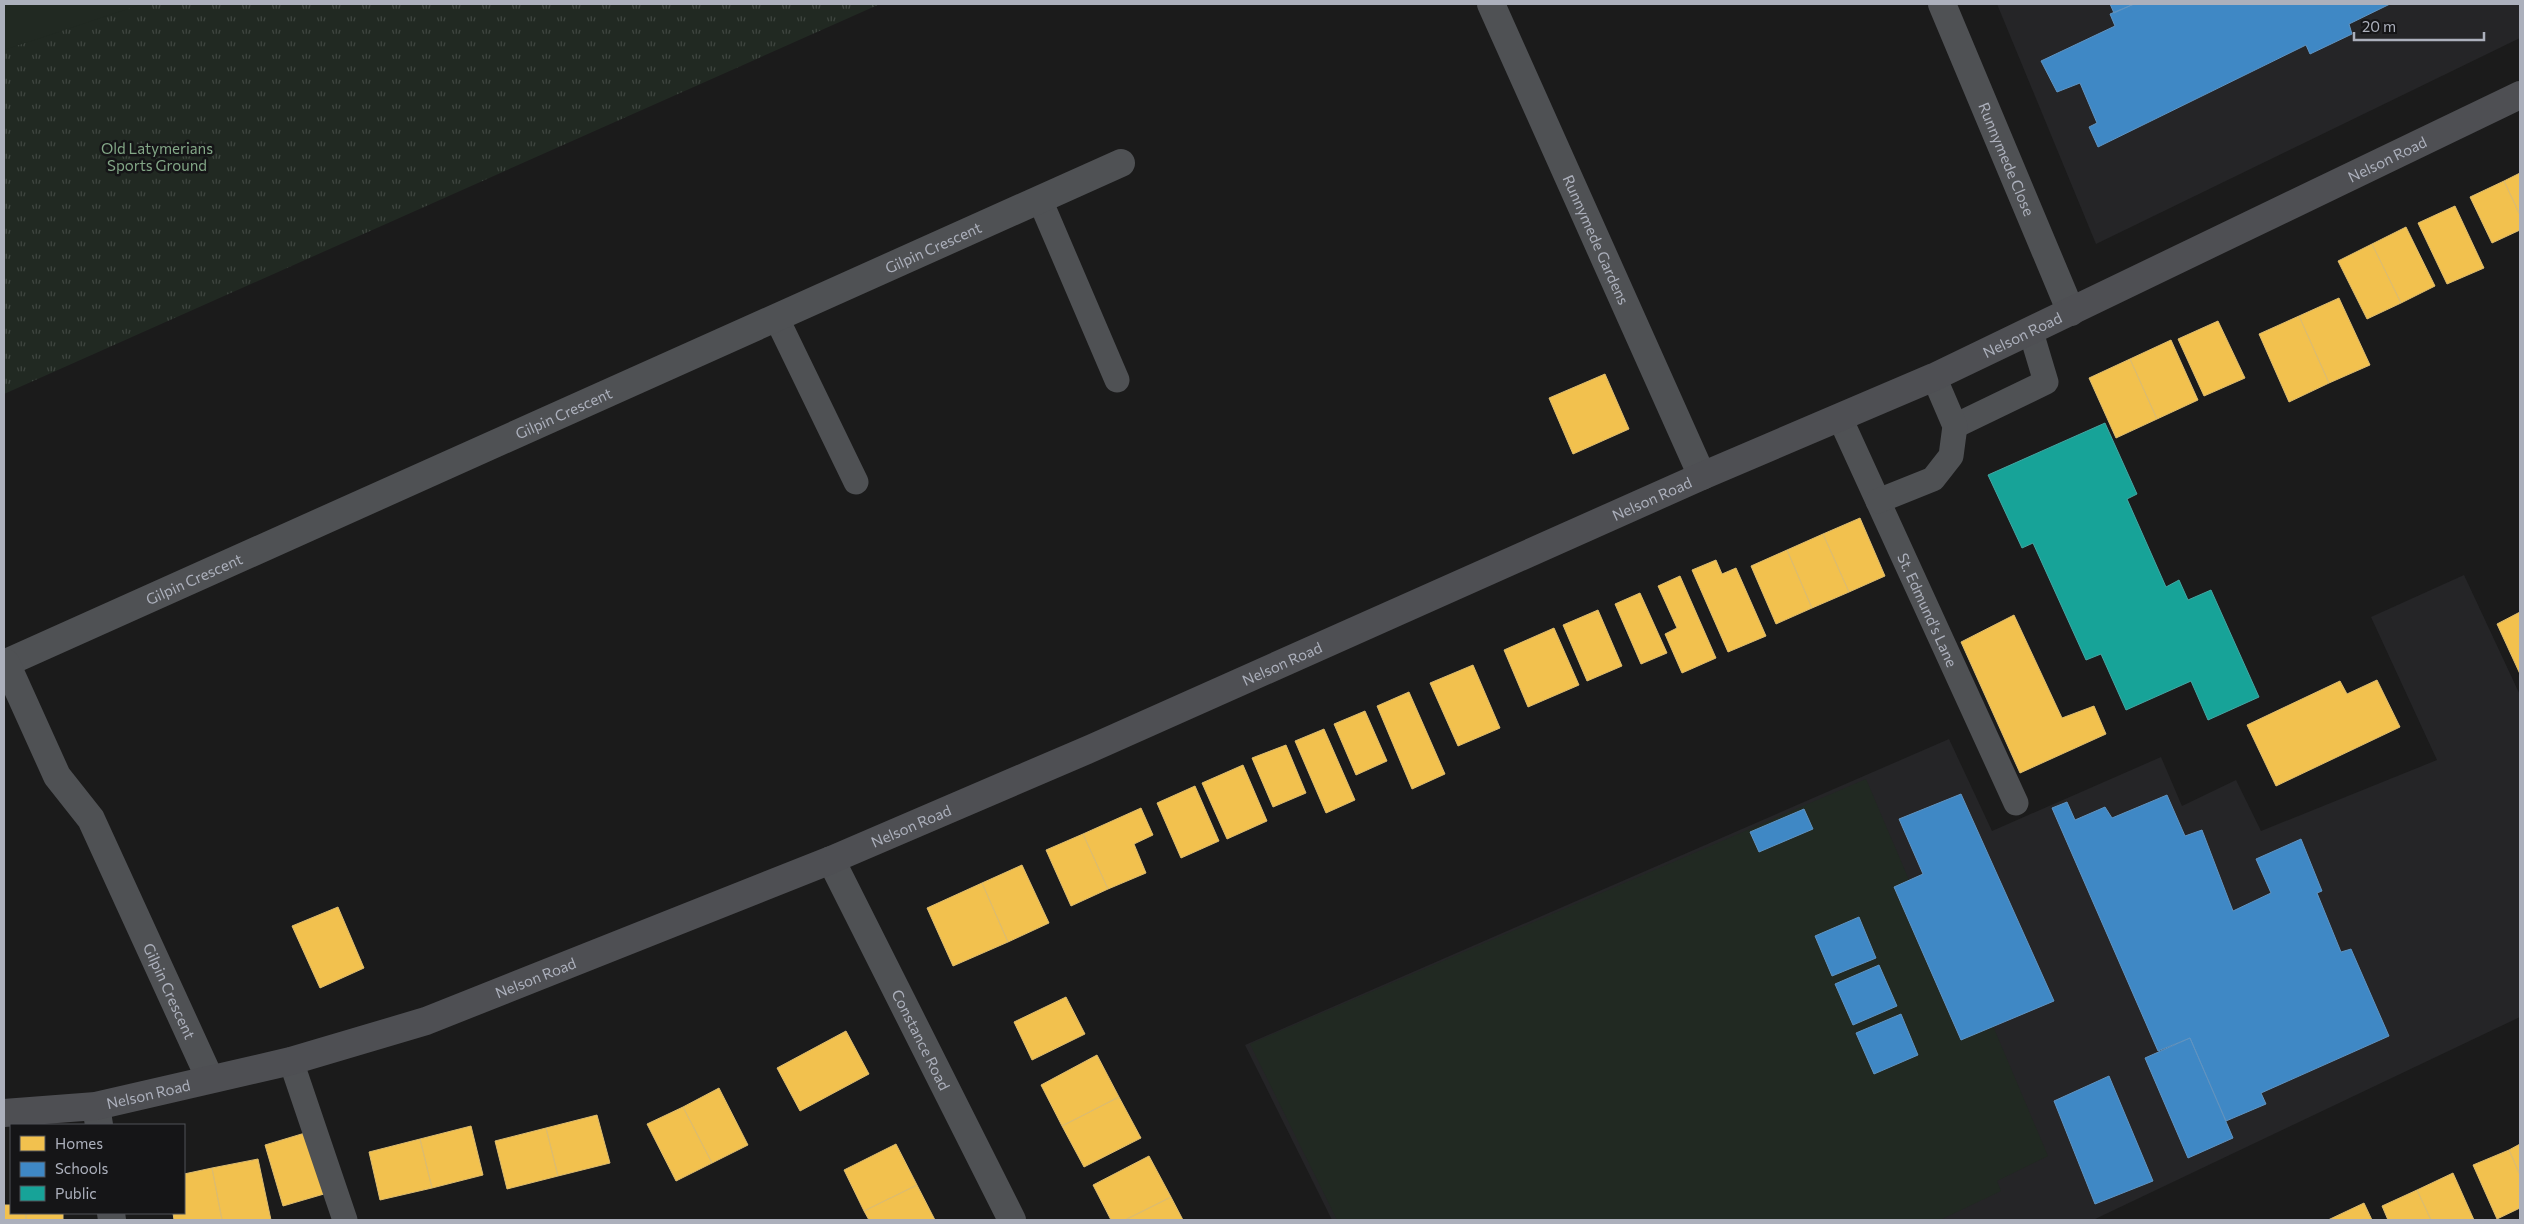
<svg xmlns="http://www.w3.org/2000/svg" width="2524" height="1224" font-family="Commissioner,sans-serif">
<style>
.built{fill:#252527}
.park{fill:url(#park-tufts)}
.pitch{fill:#212922}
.homes{fill:#f2c14e;stroke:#ddbc6f}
.schools{fill:#3f88c5;stroke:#6094c2}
.public{fill:#17a398;stroke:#44a7a3}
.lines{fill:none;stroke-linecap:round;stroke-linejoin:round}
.lane{stroke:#4f5154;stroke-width:25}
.street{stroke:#4f5154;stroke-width:28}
.secondary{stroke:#4e4f53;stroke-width:28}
.labels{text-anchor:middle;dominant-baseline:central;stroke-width:5;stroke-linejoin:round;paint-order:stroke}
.park-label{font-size:15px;fill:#83a787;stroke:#151517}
.street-label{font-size:15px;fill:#acb0bc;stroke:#151517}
</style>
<defs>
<pattern id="park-tufts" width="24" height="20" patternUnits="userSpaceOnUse" patternTransform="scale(1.25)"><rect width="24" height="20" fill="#212922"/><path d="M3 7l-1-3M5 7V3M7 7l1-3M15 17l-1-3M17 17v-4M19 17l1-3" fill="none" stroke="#3f4640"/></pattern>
</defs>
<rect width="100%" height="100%" fill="#1b1b1b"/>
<path class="built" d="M1997,4h523v34l-424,206z
M2464,575l56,120v322l-427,203h-761l-87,-175 704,-306 43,92 169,-74 21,49 54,-26 25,51 176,-71 -66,-143z"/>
<path class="park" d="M4,4h876l-876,390z"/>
<path class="pitch" d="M4,4h139l-139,46z
M1866,779l43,101 -15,7 66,152 33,-13 55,130 -51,25 4,10 -61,29h-603l-87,-176z"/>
<path class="homes" d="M2520,173v42l-16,-34z
M2504,181l16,34v15l-28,13 -22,-46z
M2455,206l29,62 -37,16 -29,-61z
M2406,227l29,59 -34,17 -29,-59z
M2372,244l29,59 -34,16 -29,-58z
M2339,298l31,67 -41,18 -30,-67z
M2299,316l30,67 -40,19 -30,-68z
M2218,321l27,57 -41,18 -26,-57z
M2171,340l27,60 -41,19 -27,-60z
M2130,359l27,60 -41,19 -27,-60z
M1605,374l24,55 -56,25 -24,-56z
M1860,518l25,58 -36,16 -26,-58z
M1823,534l26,58 -37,16 -25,-58z
M1787,550l25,58 -36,16 -25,-58z
M1716,560l6,14 14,-6 30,68 -38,16 -36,-82z
M1680,576l36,82 -34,15 -17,-39 12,-6 -19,-42z
M1640,593l27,60 -26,11 -26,-60z
M1598,610l24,56 -35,15 -24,-56z
M2520,612v62l-23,-50z
M2014,615l48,103 32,-12 12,28 -86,39 -59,-131z
M1554,628l25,57 -51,22 -24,-57z
M1473,665l27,63 -42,18 -28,-63z
M2377,680l23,47 -124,59 -29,-61 93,-44 7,13z
M1409,692l36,82 -33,15 -35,-83z
M1365,711l22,50 -31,14 -22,-51z
M1324,729l31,71 -29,13 -31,-72z
M1286,745l20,48 -33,14 -21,-49z
M1243,765l24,56 -40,18 -25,-56z
M1195,786l24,55 -38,17 -24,-55z
M1141,808l12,27 -19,9 12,29 -38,16 -25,-55z
M1083,834l25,55 -37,17 -25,-56z
M1022,865l27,58 -41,19 -26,-59z
M982,883l26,59 -55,24 -26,-58z
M338,907l26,61 -44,20 -28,-62z
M1066,997l19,37 -53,26 -18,-38z
M846,1031l23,43 -69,37 -23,-43z
M1097,1055l22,42 -57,29 -21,-41z
M719,1088l29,57 -36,18 -29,-56z
M1119,1097l22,41 -57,29 -22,-41z
M683,1107l29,56 -36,18 -29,-57z
M597,1115l13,48 -52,13 -12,-48z
M471,1126l12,49 -51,13 -12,-49z
M546,1128l12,48 -51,13 -12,-48z
M305,1133l19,61 -41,12 -18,-61z
M420,1139l12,49 -52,12 -11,-48z
M896,1144l21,41 -53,26 -20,-41z
M2520,1144v31l-11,-25z
M2509,1150l11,25v33l-23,11 -24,-54z
M1149,1156l22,41 -46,23h-14l-18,-35z
M258,1159l13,61h-49l-10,-52z
M212,1168l10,52h-48l-1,-7h11v-39z
M2453,1173l21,47h-43l-14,-30z
M917,1185l18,35h-66l-5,-9z
M2417,1190l14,30h-43l-6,-14z
M1171,1197l12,23h-58z
M2364,1203l8,17h-44z
M4,1205h7v8h15v7h-22z
M26,1213h37v7h-37z"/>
<path class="schools" d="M2110,4h24l-20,9z
M2134,4h256l-41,20 3,10 -42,20 -4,-9 -208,102 -9,-20 8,-4 -17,-40 -23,9 -16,-31 74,-35 -5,-12z
M1961,794l93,207 -93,39 -67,-153 29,-13 -24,-55z
M2167,795l18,41 17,-6 31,81 38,-18 -15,-34 45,-20 21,52 -5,2 24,59 10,-3 38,87 -128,57 5,11 -40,17 -36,-83 -32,13 -106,-243 15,-6 8,18 30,-13 7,11z
M1804,809l9,20 -54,23 -9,-20z
M1859,917l17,41 -44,18 -17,-40z
M1879,965l18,41 -44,19 -18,-41z
M1901,1014l17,41 -44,19 -18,-41z
M2190,1038l43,100 -45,20 -43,-100z
M2109,1076l44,105 -58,23 -41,-103z"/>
<path class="public" d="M2105,423l32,71 -10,5 39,88 13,-7 9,20 23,-10 48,107 -51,23 -17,-39 -65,29 -25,-56 -15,6 -53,-117 -11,5 -34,-73z"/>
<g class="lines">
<g class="lane">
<path d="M1040,200l77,180"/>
<path d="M777,319l79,163"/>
<path id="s1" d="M1840,418l176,385"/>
<path d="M1955,426l91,-44 -15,-50"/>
<path d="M1878,501l55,-22 18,-23 4,-30 -21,-49"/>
<path d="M291,1061l54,159"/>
</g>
<g class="street">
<path id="s2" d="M1491,4l211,472"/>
<path id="s3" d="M1942,4l129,308"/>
<path id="s4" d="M6,663l1115,-500"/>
<path id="s5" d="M4,664l2,-1 51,113 34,43 119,260"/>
<path id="s6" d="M831,860l181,360"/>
<path d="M96,1106l3,19"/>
<path d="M111,1213l1,7"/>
</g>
<path class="secondary" id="s7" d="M4,1113l92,-7 195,-45 135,-40 405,-161 261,-112 610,-272 232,-99 586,-282"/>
</g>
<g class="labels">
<g class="park-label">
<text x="157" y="148">Old Latymerians<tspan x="157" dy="17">Sports Ground</tspan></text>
</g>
<g class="street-label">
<text stroke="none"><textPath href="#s3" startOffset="168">Runnymede Close</textPath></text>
<text stroke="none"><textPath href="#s7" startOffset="2576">Nelson Road</textPath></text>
<text stroke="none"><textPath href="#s2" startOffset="258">Runnymede Gardens</textPath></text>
<text stroke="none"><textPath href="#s4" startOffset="1016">Gilpin Crescent</textPath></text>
<text stroke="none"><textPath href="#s7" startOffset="2171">Nelson Road</textPath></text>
<text stroke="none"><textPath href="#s4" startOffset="611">Gilpin Crescent</textPath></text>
<text stroke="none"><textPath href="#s7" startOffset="1766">Nelson Road</textPath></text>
<text stroke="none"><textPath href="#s4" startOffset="206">Gilpin Crescent</textPath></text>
<text stroke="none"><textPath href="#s1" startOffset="211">St. Edmund's Lane</textPath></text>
<text stroke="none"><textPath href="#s7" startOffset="1361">Nelson Road</textPath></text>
<text stroke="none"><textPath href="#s7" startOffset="956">Nelson Road</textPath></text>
<text stroke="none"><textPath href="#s7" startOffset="551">Nelson Road</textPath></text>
<text stroke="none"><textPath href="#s5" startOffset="370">Gilpin Crescent</textPath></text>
<text stroke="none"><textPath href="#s6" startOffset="201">Constance Road</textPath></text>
<text stroke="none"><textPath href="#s7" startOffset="146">Nelson Road</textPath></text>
</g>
</g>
<rect width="2524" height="1224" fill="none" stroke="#acb0bc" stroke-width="10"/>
<rect x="10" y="1124" width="175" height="90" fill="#151517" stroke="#515359"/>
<rect x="20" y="1136" width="25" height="15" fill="#f2c14e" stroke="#515359"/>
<text x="55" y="1149" font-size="15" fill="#acb0bc">Homes</text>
<rect x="20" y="1162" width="25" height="15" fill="#3f88c5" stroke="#515359"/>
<text x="55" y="1174" font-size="15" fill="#acb0bc">Schools</text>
<rect x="20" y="1186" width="25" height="15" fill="#17a398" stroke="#515359"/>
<text x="55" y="1199" font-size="15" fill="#acb0bc">Public</text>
<path d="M2354 32v8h130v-8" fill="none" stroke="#acb0bc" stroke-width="2.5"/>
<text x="2362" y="32" font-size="15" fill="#acb0bc" stroke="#151517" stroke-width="4" paint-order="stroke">20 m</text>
</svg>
